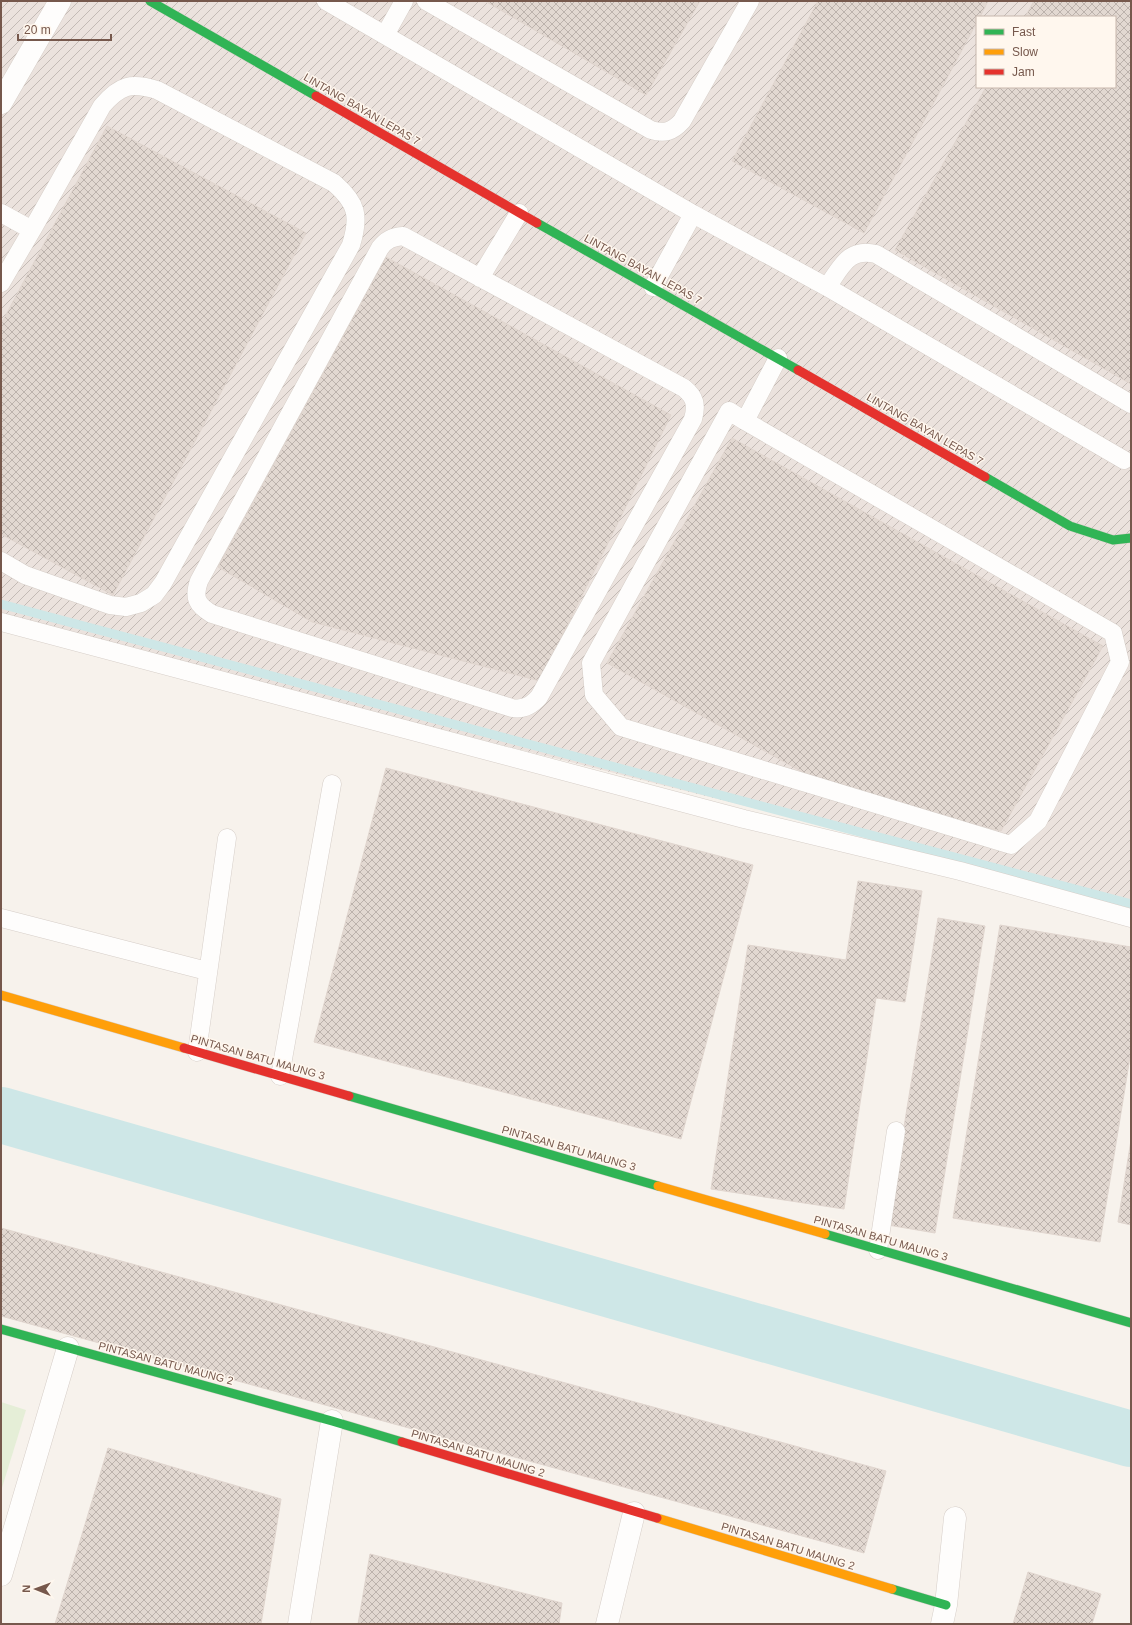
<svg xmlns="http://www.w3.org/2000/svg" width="1132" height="1625" font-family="Arial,sans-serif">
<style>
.industrial{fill:url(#industrial-furrows);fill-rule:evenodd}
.park{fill:#e5eed7}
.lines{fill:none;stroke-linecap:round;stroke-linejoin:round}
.stream{stroke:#cee7e7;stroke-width:9}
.river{stroke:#cee7e7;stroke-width:56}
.building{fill:url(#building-cross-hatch);stroke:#e0d5ce}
.lane-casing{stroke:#d6cec8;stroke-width:19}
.street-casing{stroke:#d6cec8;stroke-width:23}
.fast-casing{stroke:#d7cec8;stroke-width:10}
.slow-casing{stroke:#d7cec8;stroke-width:10}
.jam-casing{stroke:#d7cec8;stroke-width:10}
.lane{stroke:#fefdfc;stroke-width:18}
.street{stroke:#fefdfc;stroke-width:22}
.fast{stroke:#30b455;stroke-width:9}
.slow{stroke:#ff9f0a;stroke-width:9}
.jam{stroke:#e5322d;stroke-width:9}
.labels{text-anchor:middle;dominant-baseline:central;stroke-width:3;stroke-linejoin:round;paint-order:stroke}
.street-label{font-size:11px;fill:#76584c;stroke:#fff7ee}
</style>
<defs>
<pattern id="industrial-furrows" width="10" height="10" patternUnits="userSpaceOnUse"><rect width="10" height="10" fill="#ebe2dd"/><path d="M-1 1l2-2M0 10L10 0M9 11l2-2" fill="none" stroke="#c3bab5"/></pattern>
<pattern id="building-cross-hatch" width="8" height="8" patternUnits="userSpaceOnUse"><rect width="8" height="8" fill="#e2d8d1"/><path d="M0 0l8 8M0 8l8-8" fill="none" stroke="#bcb2ac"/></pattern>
</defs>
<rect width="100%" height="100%" fill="#f7f2ec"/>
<path class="industrial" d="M1,1h1130v901l-1130,-282zM977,17h138v70h-138z"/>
<path class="park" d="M1,1402l25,8 -25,81z"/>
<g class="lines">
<path class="stream" d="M1,604l1130,300"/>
<path class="river" d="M1,1115l1130,324"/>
</g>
<path class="building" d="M485,1h215l-54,94z
M818,1h170l-8,16h-3v5l-113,211 -132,-72z
M1034,1h97v383l-236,-134 91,-163h129v-70h-90z
M107,126l199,107 -193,362 -112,-61v-210z
M386,257l285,158 -131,266 -228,-59 -94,-55z
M732,438l371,208 -102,185 -161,-38 -233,-130z
M386,768l367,97 -72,274 -367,-97z
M858,881l64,10 -17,111 -29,-4 -32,211 -133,-20 37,-244 98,15z
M938,918l47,8 -50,307 -47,-8z
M1000,925l131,22v104l-31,191 -147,-24z
M1131,1140v85l-13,-3z
M1,1228l885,243 -22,82 -863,-237z
M108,1448l173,51 -20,125h-206z
M370,1554l192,49 -3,21h-201z
M1028,1572l73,22 -9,30h-79z"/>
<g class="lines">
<g class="lane-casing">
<path id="lane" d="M326,1l367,213
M426,1l225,129c13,4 21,2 31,-9l68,-120
M385,35l19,-34
M1,213l31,17 70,-124c18,-21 29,-24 55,-16l177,93c23,20 26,33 17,62l-188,338 -9,12 -13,8 -15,4 -16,-2 -85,-30 -24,-14
M403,236l281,152c11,9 13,17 9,31l-154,278c-8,9 -16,13 -27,11l-300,-94c-15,-9 -19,-16 -13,-33l181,-333c6,-8 12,-11 23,-12z
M480,278l39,-65
M1,283l31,-53
M653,287l40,-73 134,73c14,-19 21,-40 49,-33l255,150
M827,287l297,173
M745,421l-16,-10 -138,252 3,32 27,32 390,118 27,-24 82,-159 -7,-29 -368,-212 33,-63
M1,622l743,197 216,52 171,47
M1,918l206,53
M197,1052l30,-214
M280,1076l52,-292
M878,1250l18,-119"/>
</g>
<g class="street-casing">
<path id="street" d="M1,103l59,-102
M1,1575l67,-227
M299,1624l33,-203
M607,1624l27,-111
M942,1624l4,-19 9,-87"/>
</g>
<g class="fast-casing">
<path id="fast" d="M150,1l166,95
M537,223l261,147
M985,477l85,49 43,14 18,-2
M349,1096l309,90
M825,1234l306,89
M1,1329l331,92 70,21
M892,1589l54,16"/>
</g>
<g class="slow-casing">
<path id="slow" d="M1,995l183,53
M658,1186l167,48
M657,1518l235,71"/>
</g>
<g class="jam-casing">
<path id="jam" d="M316,96l221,127
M798,370l187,107
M184,1048l165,48
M402,1442l255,76"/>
</g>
<use href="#lane" class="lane"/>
<use href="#street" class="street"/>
<use href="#fast" class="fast"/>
<use href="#slow" class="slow"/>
<use href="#jam" class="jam"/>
</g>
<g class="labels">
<g class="street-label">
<text transform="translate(362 109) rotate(30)">LINTANG BAYAN LEPAS 7</text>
<text transform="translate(643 269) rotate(29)">LINTANG BAYAN LEPAS 7</text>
<text transform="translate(925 429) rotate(30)">LINTANG BAYAN LEPAS 7</text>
<text transform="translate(258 1057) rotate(16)">PINTASAN BATU MAUNG 3</text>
<text transform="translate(569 1148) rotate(16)">PINTASAN BATU MAUNG 3</text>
<text transform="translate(881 1238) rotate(16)">PINTASAN BATU MAUNG 3</text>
<text transform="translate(166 1363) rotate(15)">PINTASAN BATU MAUNG 2</text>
<text transform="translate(478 1453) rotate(17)">PINTASAN BATU MAUNG 2</text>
<text transform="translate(788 1546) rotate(17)">PINTASAN BATU MAUNG 2</text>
</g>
</g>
<rect width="1132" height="1625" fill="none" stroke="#76584c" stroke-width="4"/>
<rect x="976" y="16" width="140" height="72" fill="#fff7ee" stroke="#c8b7ad"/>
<rect x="984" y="29" width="20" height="6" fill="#30b455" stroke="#c8b7ad"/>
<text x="1012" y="36" font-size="12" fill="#76584c">Fast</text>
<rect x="984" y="49" width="20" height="6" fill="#ff9f0a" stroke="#c8b7ad"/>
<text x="1012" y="56" font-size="12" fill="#76584c">Slow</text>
<rect x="984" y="69" width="20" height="6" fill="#e5322d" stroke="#c8b7ad"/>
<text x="1012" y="76" font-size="12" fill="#76584c">Jam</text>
<g transform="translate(36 1589) rotate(271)" stroke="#fff7ee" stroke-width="3" paint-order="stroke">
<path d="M0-3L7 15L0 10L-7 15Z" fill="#76584c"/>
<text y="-6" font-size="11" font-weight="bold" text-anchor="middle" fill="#76584c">N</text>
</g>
<path d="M18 34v6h93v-6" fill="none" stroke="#76584c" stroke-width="2"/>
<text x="24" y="34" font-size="12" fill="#76584c" stroke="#fff7ee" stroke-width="3" paint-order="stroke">20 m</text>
</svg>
